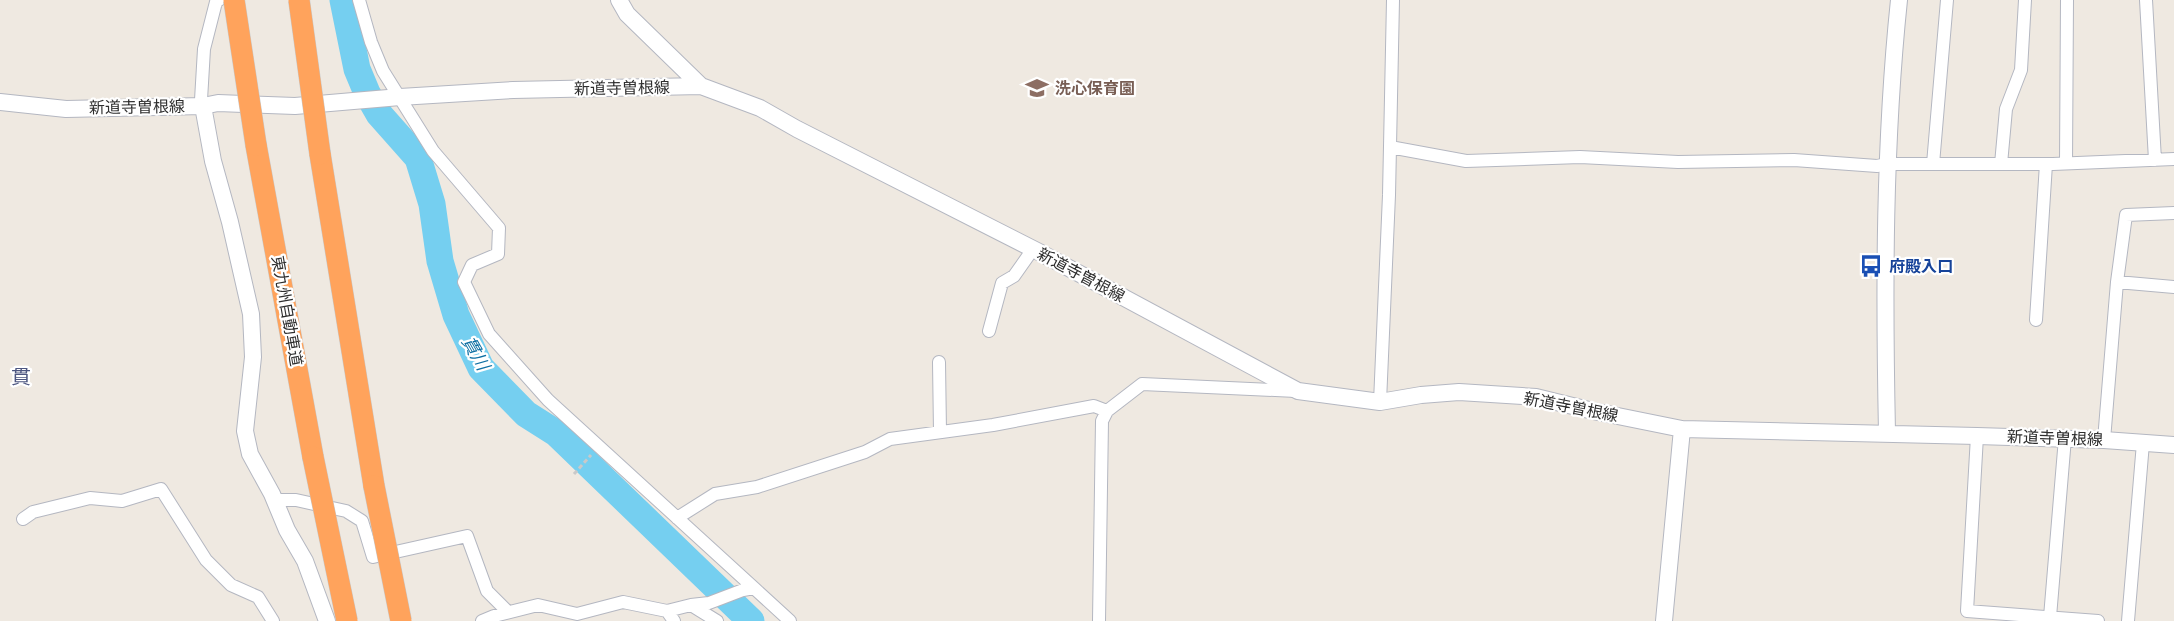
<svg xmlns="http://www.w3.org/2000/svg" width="2174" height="621" font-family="'DejaVu Sans','Noto Sans JP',sans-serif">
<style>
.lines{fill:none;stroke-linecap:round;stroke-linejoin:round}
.river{stroke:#75cff0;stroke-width:27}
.street-casing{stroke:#b4b7c1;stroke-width:14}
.secondary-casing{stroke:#b4b7c1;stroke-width:18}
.highway-casing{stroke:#c9c9c9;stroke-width:22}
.path{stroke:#c9c9c9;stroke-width:3;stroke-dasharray:4.5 3;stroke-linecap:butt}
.street{stroke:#fff;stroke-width:12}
.secondary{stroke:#fff;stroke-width:16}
.highway{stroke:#ffa35c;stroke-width:21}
.highway-bridge-casing{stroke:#c9c9c9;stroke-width:22;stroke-linecap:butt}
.highway-bridge{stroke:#ffa35c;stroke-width:21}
.labels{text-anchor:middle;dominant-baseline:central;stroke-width:4.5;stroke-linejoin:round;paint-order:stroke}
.street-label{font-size:16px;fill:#2e2e2e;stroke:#fff}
.education-label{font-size:16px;font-weight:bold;fill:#785e54;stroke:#fff;text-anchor:start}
.transit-label{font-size:16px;font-weight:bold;fill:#164399;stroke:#fff;text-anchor:start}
.water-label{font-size:18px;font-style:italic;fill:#0d6fa3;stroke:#fff}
.quarter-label{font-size:20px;fill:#4d5680;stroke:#fff}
</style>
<rect width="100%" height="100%" fill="#efe9e1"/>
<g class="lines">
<path class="river" d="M343,0l14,69 10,24 12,21 39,44 14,46 8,57 16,54 25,53 45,46 30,19 195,188"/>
<g class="street-casing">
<path id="street" d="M359,0l12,42 12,29 50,80 66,77 -1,26 -26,11 -8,17 25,52 59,66 206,188
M2146,0l9,160
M203,106l-2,-6 3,-51 12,-47 3,-2
M1390,147l76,14 114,-4 98,5 116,-2 83,6 10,-2h166l121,-5
M2066,163l1,-163
M1933,164l14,-164
M2001,164l5,-55 15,-39 4,-70
M2117,282l9,-67 48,-2
M2036,320l10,-156
M989,331l13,-48 12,-7 19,-27
M939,362l1,70
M1380,402l9,-207 4,-195
M1977,436l-10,175 131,10
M2104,440l13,-158 57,5
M275,500h21l50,11 16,10 11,36 94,-21 20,55 21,21
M677,518l38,-24 42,-7 108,-35 25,-13 103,-14 101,-19 13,5
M23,519l10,-7 57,-14 32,3 39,-12 45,71 25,25 27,12 15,24
M691,605l26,16
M667,611l7,10
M2050,617l15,-179
M482,621l12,-5 44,-11 39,9 46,-12 44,9 24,-6 18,-2 34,-13 11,-2 36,33
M1099,621l3,-200 5,-10 35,-27 154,7
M2128,621l15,-178"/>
</g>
<g class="secondary-casing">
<path id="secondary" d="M619,0l8,14 74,72
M0,102l66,7 137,-3 15,-3 77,3 105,-9 113,-7 188,-4 59,22 37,21 242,123 259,139 82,11 41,-7 38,-3 77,5 57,14 89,18 295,7 127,4 70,5
M203,106l10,55 17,61 21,92 2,43 -8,74 5,23 22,40 15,36 18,31 22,60
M1887,433c-3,-145 -3,-289 12,-433
M1664,621l18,-192"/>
</g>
<g class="highway-casing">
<path id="highway" d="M256,145l57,312
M320,154l54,332"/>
</g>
<path class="path" d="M574,474l17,-19"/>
<use href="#street" class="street"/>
<use href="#secondary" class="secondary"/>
<use href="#highway" class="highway"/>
<g class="highway-bridge-casing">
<path id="highway-bridge" d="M234,0l22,145
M299,0l21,154
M313,457l34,164
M374,486l27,135"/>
</g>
<use href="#highway-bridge" class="highway-bridge"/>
</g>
<defs>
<g id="school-bare" transform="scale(1.8)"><path d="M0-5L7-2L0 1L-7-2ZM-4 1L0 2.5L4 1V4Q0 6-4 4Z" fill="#8d6e63" stroke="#fff" stroke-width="2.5" paint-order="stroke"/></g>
<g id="bus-bare" transform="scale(1.8)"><path d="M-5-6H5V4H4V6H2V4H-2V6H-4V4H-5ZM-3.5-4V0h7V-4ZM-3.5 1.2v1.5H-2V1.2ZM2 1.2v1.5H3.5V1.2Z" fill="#1a4fb4" stroke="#fff" stroke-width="2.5" paint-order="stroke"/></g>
</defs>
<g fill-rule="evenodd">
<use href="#school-bare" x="1037" y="88"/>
<use href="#bus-bare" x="1871" y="266"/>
</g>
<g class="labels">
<g class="street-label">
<text transform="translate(622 88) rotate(-1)">新道寺曽根線</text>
<text transform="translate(137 107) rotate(-1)">新道寺曽根線</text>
<text transform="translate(1081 275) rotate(28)">新道寺曽根線</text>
<text transform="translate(287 311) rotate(80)">東九州自動車道</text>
<text transform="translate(1571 407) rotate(11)">新道寺曽根線</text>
<text transform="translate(2055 438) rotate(2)">新道寺曽根線</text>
</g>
<g class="education-label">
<text x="1055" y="88">洗心保育園</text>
</g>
<g class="transit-label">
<text x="1889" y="266">府殿入口</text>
</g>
<g class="water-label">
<text transform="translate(476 353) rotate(60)">貫川</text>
</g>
<g class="quarter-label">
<text x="21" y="377">貫</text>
</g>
</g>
</svg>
